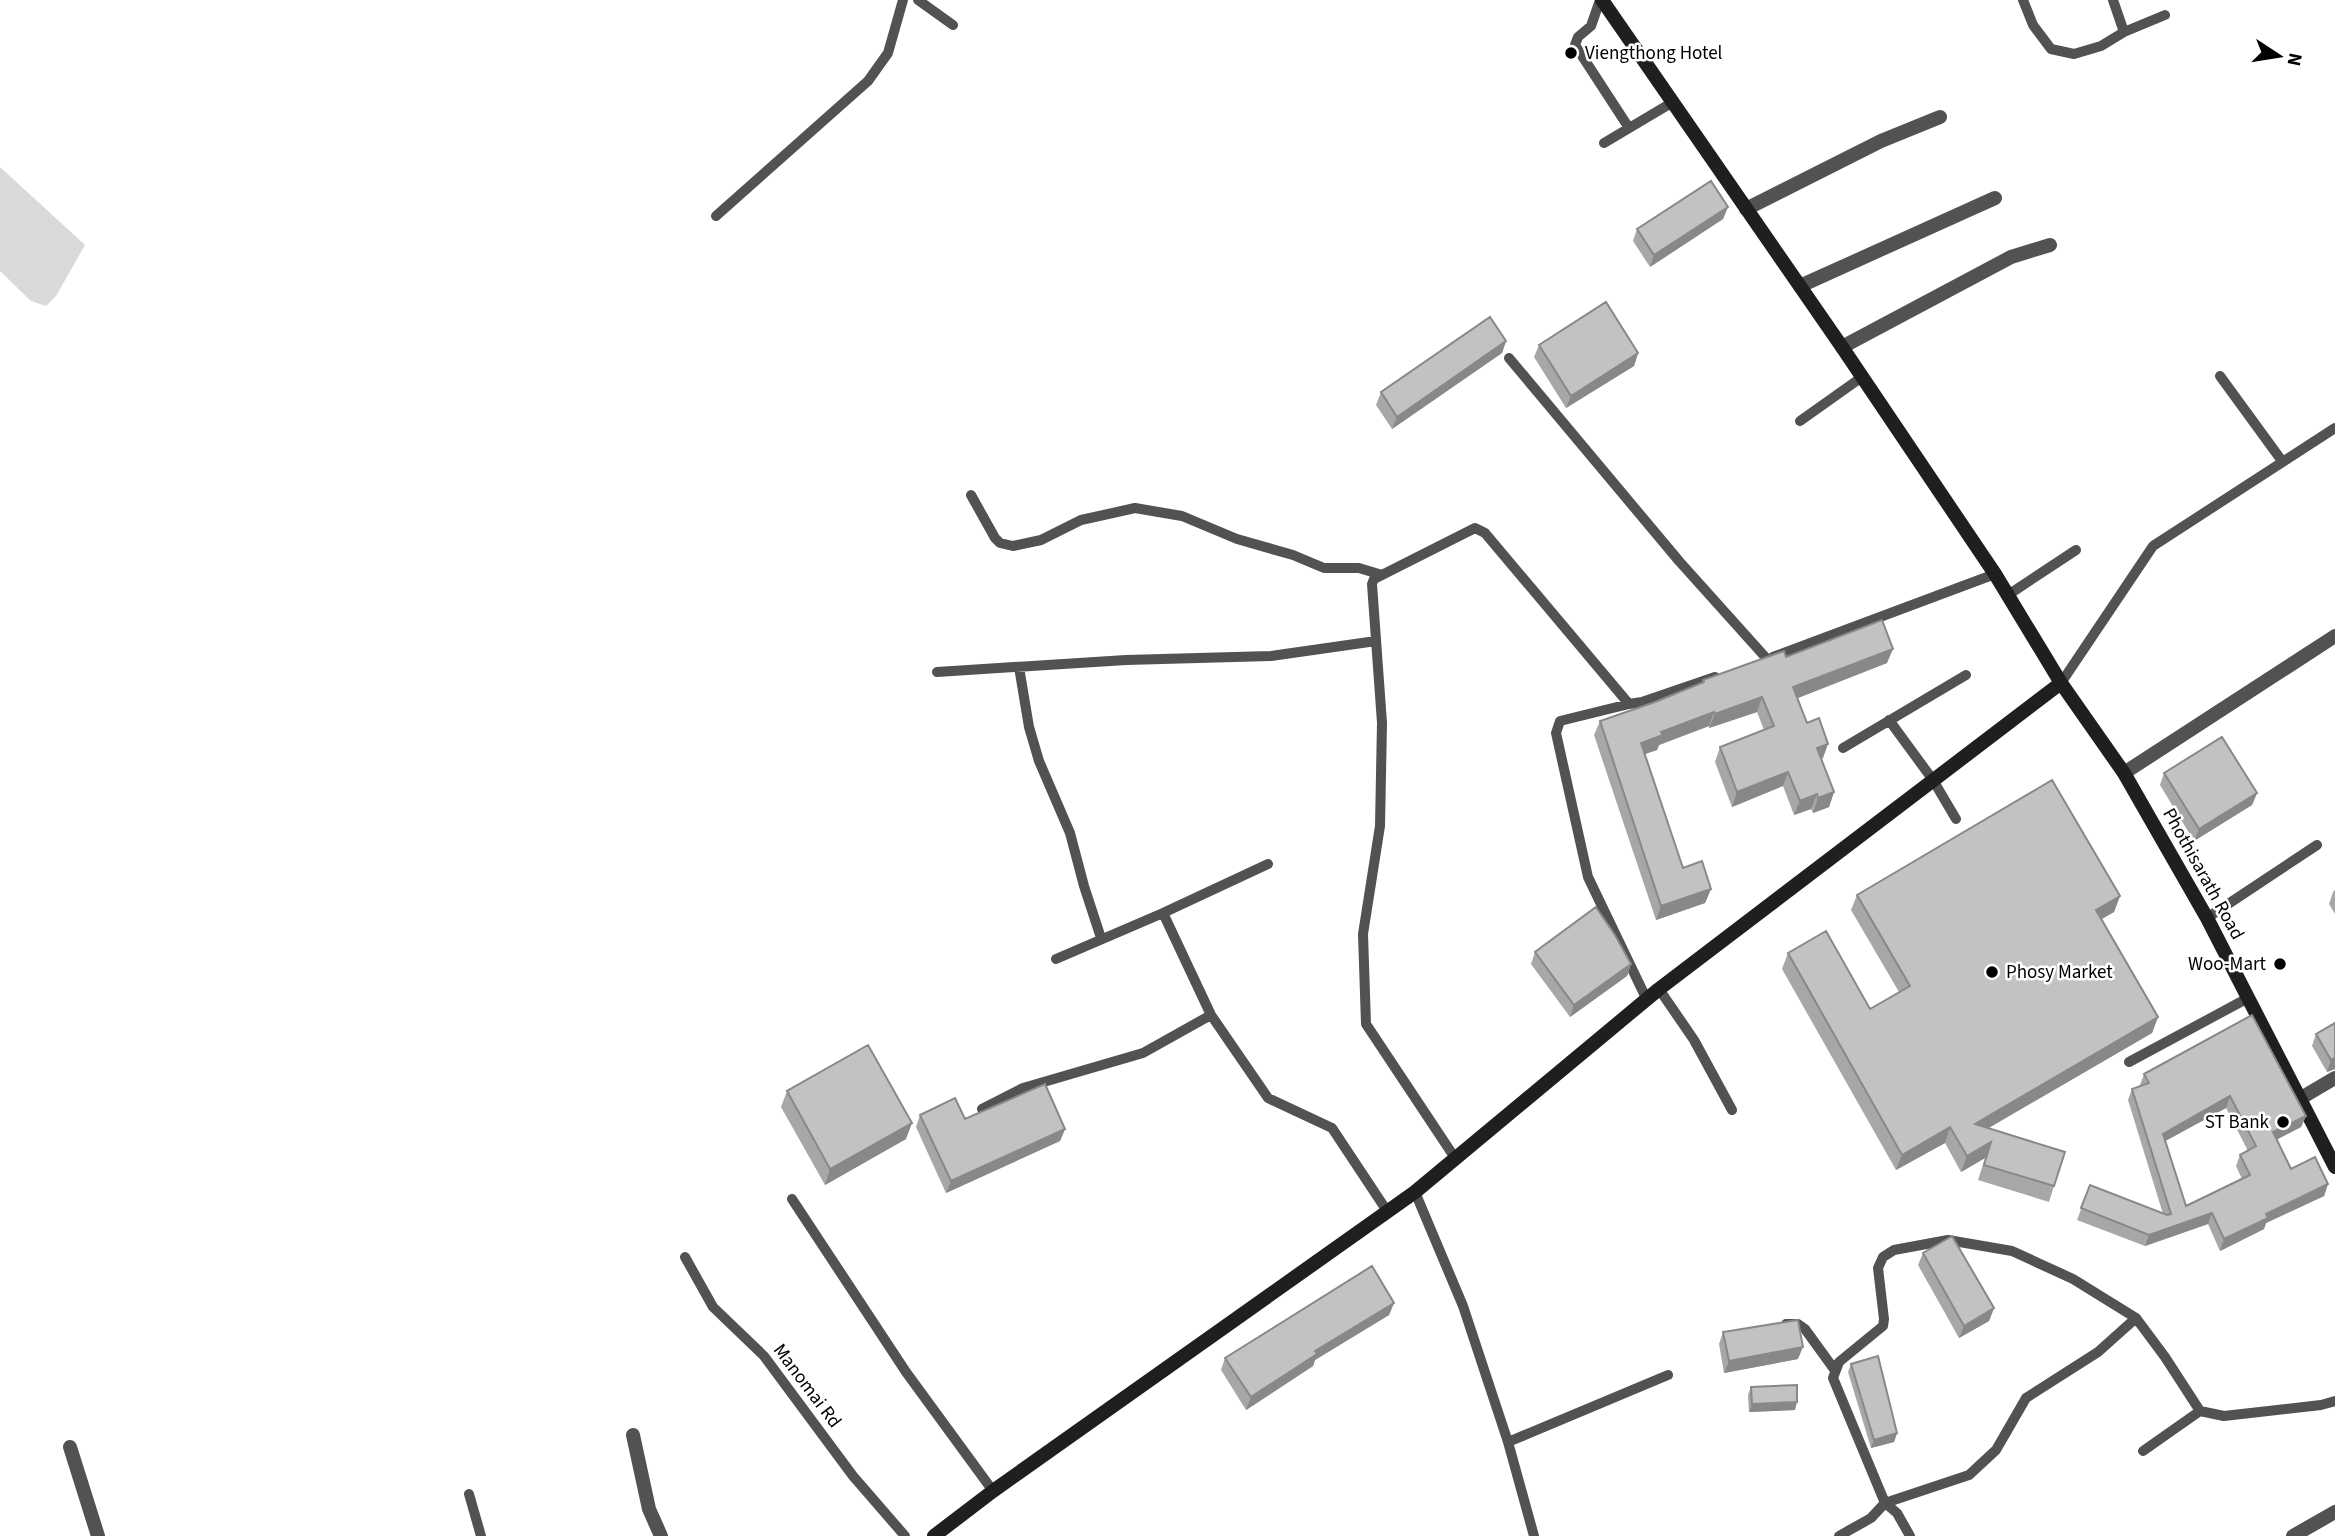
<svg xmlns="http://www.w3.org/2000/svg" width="2335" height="1536" font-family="'Source Sans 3',sans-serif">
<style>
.green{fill:#d9d9d9}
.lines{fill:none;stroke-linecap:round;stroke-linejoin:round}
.lane{stroke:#525252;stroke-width:10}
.street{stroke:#525252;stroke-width:14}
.secondary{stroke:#1f1f1f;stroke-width:14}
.wall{fill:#a7a7a7;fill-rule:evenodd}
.shaded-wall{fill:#888}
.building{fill:#c2c2c2;stroke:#888;stroke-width:2;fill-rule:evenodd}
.poi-dot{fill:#000;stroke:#fff;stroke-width:2.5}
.labels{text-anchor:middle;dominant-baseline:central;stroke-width:5;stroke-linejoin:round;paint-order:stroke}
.poi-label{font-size:19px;fill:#000;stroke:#fff;text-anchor:start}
.street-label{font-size:19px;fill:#000;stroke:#fff}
</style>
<rect width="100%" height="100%" fill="#fff"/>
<path class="green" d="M0,167l85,78 -29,51 -10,10 -15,-5 -31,-30z"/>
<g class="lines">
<path class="lane" d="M918,0l35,25
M1600,0l-9,26 -13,11 -3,8 54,83
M2023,0l10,25 18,24 23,5 27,-8 23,-14 41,-17
M2113,0l11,32
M1604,143l69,-41
M716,216l152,-135 20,-28 15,-53
M1509,358l170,203 88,98
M2220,376l62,85
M1800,421l62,-44
M971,495l24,43 5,5 13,3 28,-6 40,-20 54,-12 47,8 55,23 56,16 31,13h35l23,7
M2008,595l68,-45
M1773,657l222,-83
M1019,667l10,60 10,34 31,72 14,53 17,52
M937,672l189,-12 145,-4 105,-15
M2061,683l92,-137 182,-118
M1629,704l-69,17 -4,12 32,144 59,123
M1889,720l44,60 23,39
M1843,748l123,-73
M1163,913l105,-49
M2207,918l110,-73
M1056,959l107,-46 48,102 57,83 64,30 55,83
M1659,989l35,51 38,70
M2129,1062l119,-64
M982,1109l41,-21 120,-35 68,-38
M1455,1158l-89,-134 -3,-90 17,-108 2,-103 -10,-139 2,-5 101,-51 10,5 144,171 13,-2 73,-25
M1415,1192l48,114 45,136 26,94
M792,1199l114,173 87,119
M685,1257l28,50 51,49 89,120 52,60
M1786,1324h12l7,5 29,40
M1508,1442l160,-67
M2143,1451l57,-40
M469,1494l12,42
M1839,1536l32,-18 14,-15 84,-28 27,-25 30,-52 72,-46 38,-34
M1910,1536l-13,-23 -12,-10 -52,-125 6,-16 44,-36 1,-7 -6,-51 5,-11 11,-7 54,-10 64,11 61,28 63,39 29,39 35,54 24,5 97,-11 14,-4"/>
<path class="street" d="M1746,209l135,-68 59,-24
M1800,286l195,-88
M1842,347l169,-90 39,-12
M2124,773l211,-137
M2301,1098l34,-20
M633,1435l16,74 12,27
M70,1447l28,89
M2293,1536l42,-24"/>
<path class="secondary" d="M1602,0l240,347 153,227 66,109 63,90 83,145 128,249
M934,1536l59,-45 422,-299 244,-203 402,-306"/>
</g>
<path class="wall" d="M1728,207l-5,12 -73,48 -17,-26 4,-12z
M1506,341l-4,12 -110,76 -16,-24 5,-13z
M1539,345l99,8 -4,13 -68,42 -32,-51z
M1786,657l101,6 -90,35 26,60 -2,1 13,33 -5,15 -16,6 -2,-4 -17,6 -11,-29 -51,21 -17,-45 5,-15 44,-17 -7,-18 -48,16v-2l-50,19 -2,5 -12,4 38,114 28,21 -6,14 -49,17 -62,-185 6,-14 55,-19 47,-19 1,-3z
M2164,773l93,20 -5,12 -58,36 -34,-56z
M2335,890v24l-6,-10 4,-12z
M1857,895l263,1 -6,16 -13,7 57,98 -6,16 -163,95 65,58 -5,16 -71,-22 7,-22 -24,14 -16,-29 -49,27 -114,-201 6,-16 82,56 29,-17 -48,-82z
M1535,952l96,12 -4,12 -57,41 -39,-53z
M2335,1023v46l-8,3 -15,-26 4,-12z
M2144,1074l162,42 -5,11 -25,13 15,29 37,15 -4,12 -58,27 -2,6 -44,22 -12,-27 -63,22 -68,-26 13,-35 73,29 -35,-114 4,-11 9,-3 -1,-1zM2226,1108l22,43 -8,4 -4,11 6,13 -56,27 -21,-65z
M787,1091l119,48 -81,46 -44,-78z
M920,1115l45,4 100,10 -5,12 -114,52 -30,-66z
M1923,1253l71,55 -5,13 -30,17 -41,-73z
M1394,1303l-5,12 -74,45 -2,6 -67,44 -25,-40 4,-12z
M1723,1332l75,27 -74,14 -5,-29z
M1851,1364l46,69 -3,9 -23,6 -23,-76z
M1751,1387l44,23 -46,2 -1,-17z"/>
<path class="shaded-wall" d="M1728,207l-5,12 -73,48 4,-12z
M1506,341l-4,12 -110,76 5,-12z
M1638,353l-4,13 -68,42 5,-12z
M1893,649l-6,14 -99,39 5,-15z
M1762,697l-5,15 -48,16 6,-14z
M1714,712l-5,14 -50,19 -2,5 -21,7 5,-14 20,-11z
M1828,744l-5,14 -11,5 5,-15z
M1788,772l-5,14 -51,21 5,-15z
M1834,792l-5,15 -16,6 5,-15z
M2257,793l-5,12 -58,36 5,-12z
M1817,794l-6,15 -17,6 6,-14z
M1711,889l-6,14 -49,17 5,-14z
M2120,896l-6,16 -24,14 6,-16z
M1631,964l-4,12 -57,41 4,-12z
M2158,1017l-6,16 -183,106 6,-15z
M2335,1058v11l-8,3 4,-12z
M2230,1096l-4,12 -68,37 5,-11z
M2306,1116l-5,11 -33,17 5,-12z
M912,1123l-6,16 -81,46 5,-16z
M1950,1127l-5,16 -49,27 6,-15z
M1065,1129l-5,12 -114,52 5,-12z
M1991,1142l-6,16 -24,14 6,-16z
M2328,1184l-4,12 -58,27 -2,6 -44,22 4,-12 42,-25z
M2212,1213l-4,11 -63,22 4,-11z
M1394,1303l-5,12 -74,45 -2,6 -67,44 5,-13 64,-46z
M1994,1308l-5,13 -30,17 5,-12z
M1803,1347l-5,12 -74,14 5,-12z
M1797,1402l-2,8 -46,2 3,-8z
M1897,1433l-3,9 -23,6 3,-8z"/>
<path class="building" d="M1711,181l17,26 -74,48 -17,-26z
M1606,302l32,51 -67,43 -32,-51z
M1490,317l16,24 -109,76 -16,-25z
M1882,620l11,29 -100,38 14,36 12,-5 9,26 -11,4 17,44 -16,6 -1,-4 -17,7 -12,-29 -51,20 -17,-45 54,-21 -12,-29 -47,17 -1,-2 -53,20 2,3 -22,8 42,125 19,-7 9,28 -50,17 -61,-185 55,-19 49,-20 -1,-2 81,-29 2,6z
M2222,737l35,56 -58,36 -35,-56z
M2052,780l68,116 -24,14 62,107 -183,107 90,28 -11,34 -70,-21 7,-23 -24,14 -17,-29 -48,28 -114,-202 38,-22 44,78 40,-23 -53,-91z
M1596,907l19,28 16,29 -57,41 -39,-53z
M2252,1015l54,101 -33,16 18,37 24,-12 13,27 -62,30 2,4 -44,21 -12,-26 -63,22 -68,-27 9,-23 77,30 4,-1 -39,-125 17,-6 -5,-9zM2230,1096l26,50 -16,9 10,20 -64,31 -23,-72z
M2335,1023v35l-4,2 -15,-26z
M868,1045l44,78 -82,46 -43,-78z
M1045,1084l20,45 -114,52 -31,-66 35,-17 10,21z
M1952,1236l42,72 -30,18 -41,-73z
M1372,1266l22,37 -79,48 2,3 -66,43 -26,-39z
M1798,1320l5,27 -74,14 -6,-29z
M1878,1356l19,77 -23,7 -23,-76z
M1797,1385v17l-45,2 -1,-17z"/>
<g class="poi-dot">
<circle cx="1571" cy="53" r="7"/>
<circle cx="2280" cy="964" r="7"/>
<circle cx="1992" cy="972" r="7"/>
<circle cx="2283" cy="1122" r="7"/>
</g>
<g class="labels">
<g class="poi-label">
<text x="1585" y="53">Viengthong Hotel</text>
<text x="2266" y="964" text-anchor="end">Woo-Mart</text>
<text x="2006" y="972">Phosy Market</text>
<text x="2269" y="1122" text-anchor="end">ST Bank</text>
</g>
<g class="street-label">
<text transform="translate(2203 874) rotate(61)">Phothisarath Road</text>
<text transform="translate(807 1386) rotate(53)">Manomai Rd</text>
</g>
</g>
<g transform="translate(2279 56) rotate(102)" stroke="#ffffff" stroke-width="5" paint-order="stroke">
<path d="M0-5L12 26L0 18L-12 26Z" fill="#000000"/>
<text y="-10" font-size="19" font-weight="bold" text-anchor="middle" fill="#000000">N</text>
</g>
</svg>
